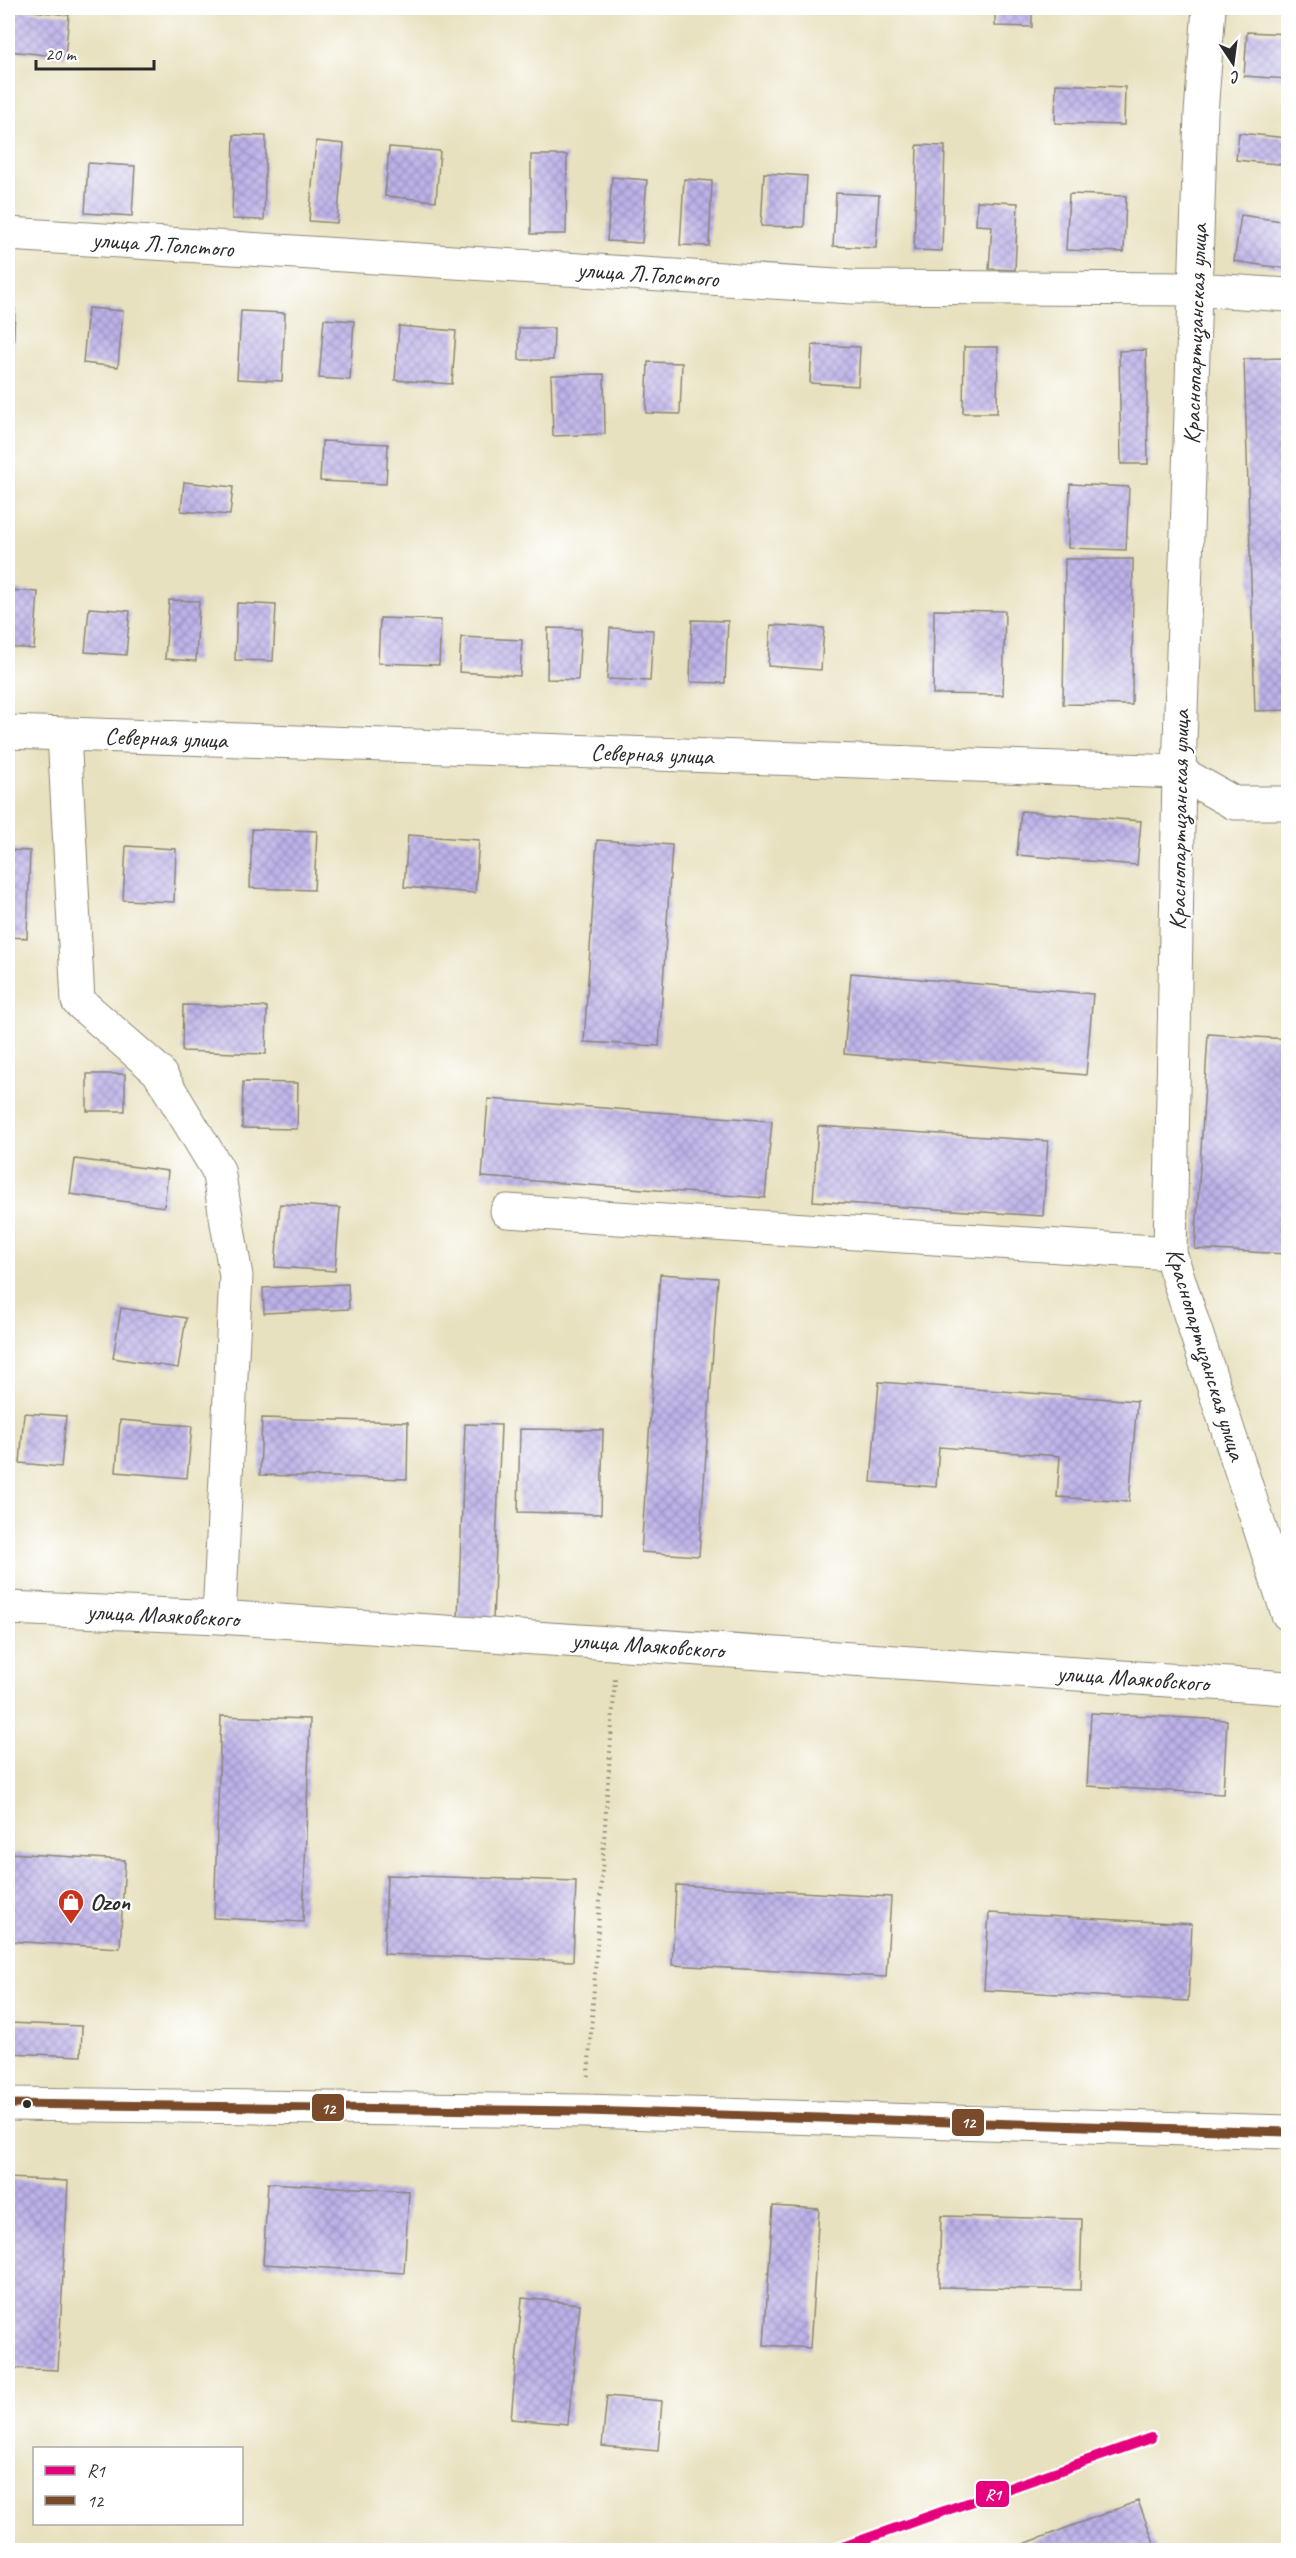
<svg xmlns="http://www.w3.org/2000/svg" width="1296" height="2558" font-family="Caveat,sans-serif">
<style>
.building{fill:url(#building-cross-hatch)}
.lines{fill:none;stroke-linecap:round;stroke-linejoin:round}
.minor-casing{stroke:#8a8675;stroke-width:35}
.path{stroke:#8a8675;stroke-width:4;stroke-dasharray:1.5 4.5;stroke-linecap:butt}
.minor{stroke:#fff;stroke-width:33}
.bus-1-casing{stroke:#fff;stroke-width:14}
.bus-1{stroke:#7a4b2a;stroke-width:9}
.rail-1-casing{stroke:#fff;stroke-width:15}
.rail-1{stroke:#e5007d;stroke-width:10}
.bus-dot{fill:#2b2b2b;stroke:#fff;stroke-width:2}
.labels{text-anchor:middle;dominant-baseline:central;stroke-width:4.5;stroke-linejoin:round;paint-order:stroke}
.street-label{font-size:24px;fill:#2b2b2b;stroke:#fff}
.poi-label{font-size:24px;font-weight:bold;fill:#2b2b2b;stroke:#fff;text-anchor:start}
.line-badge{stroke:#fff;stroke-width:2}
.badge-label{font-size:16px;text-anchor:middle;font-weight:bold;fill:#fff}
</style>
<defs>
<pattern id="building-cross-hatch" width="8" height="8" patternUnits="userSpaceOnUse" patternTransform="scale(1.5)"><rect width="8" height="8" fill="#bdb2e9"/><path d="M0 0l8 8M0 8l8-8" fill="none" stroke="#9a91bd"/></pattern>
</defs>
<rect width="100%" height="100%" fill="#fff"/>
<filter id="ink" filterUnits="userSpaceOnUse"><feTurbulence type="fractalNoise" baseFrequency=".0167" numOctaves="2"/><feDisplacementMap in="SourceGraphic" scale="12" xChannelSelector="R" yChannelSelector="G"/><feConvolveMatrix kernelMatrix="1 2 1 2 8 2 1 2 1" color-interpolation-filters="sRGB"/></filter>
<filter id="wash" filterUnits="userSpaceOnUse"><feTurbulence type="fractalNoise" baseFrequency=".008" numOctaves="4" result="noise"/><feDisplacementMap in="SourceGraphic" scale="24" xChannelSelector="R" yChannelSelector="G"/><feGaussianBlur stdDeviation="1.35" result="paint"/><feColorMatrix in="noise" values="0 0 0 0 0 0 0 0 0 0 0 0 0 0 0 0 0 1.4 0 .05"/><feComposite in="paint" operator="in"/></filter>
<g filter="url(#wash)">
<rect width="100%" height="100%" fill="#e8e1bf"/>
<g id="blocks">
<path class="building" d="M995,8h37v19l-37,-1z
M1125,8h37v3l-37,-2z
M13,9l56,6 -4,42 -56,-6z
M1247,32l41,2v45l-44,-3z
M1056,84l69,3 -1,38 -69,-2z
M1239,133l49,5v27l-52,-5z
M234,135l32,1 -2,84 -32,-1z
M316,141l28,3 -7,79 -28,-2z
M917,145l28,1 -3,105 -28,-1z
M389,147l51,4 -4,50 -51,-5z
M531,155h36l-1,79h-35z
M88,163l47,3 -3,50 -47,-3z
M764,173l43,3 -3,51 -43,-1z
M612,177l35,3 -5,63 -35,-2z
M684,179l28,2 -3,65 -29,-1z
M836,193l43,2 -3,53 -43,-2z
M1069,194l57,2 -2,56 -58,-2z
M977,201l41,2 -3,67 -26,-1 3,-43 -16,-1z
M1241,215l47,7v47l-54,-8z
M8,308h7l-3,70h-4z
M88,308l35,3 -5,56 -35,-4z
M241,311l44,2 -3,68 -45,-2z
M324,319l30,2 -4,59 -31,-2z
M399,326l57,5 -4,53 -57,-4z
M519,328h35l-1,32h-34z
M812,345l48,2 -2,39 -48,-3z
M964,347h34l-1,66h-34z
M1146,350l2,114h-27l-2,-113z
M1288,358v352l-33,1 -11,-352z
M648,362l34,1 -2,51 -34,-1z
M604,374l1,60 -52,2 -2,-61z
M322,441l66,3 -2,40 -66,-3z
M184,482l49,5 -3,28 -49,-4z
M1070,484l59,3 -3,63 -58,-2z
M1065,559h68l-1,146 -69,-1z
M8,590l30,2 -4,57 -26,-2z
M169,600l30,1 -3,60 -31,-2z
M237,603l39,2 -3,56 -38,-1z
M89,608l41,3 -4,44 -41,-3z
M934,610l71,1 -2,84 -70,-1z
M380,618l61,2 -2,45 -61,-2z
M692,620l36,1 -3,62 -35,-1z
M771,625l53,3 -3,42 -53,-4z
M548,628l33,1 -3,51 -31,-1z
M610,628l43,2 -3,51 -43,-2z
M461,637l61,3 -2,36 -61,-4z
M1021,811l120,10 -4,44 -120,-10z
M252,829l65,2 -3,59 -64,-2z
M408,835l71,5 -4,53 -71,-6z
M597,840l75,5 -13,201 -75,-4z
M126,846l50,3 -2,53 -51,-2z
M8,850l22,1 -3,87 -19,-1z
M851,973l242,21 -7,81 -242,-21z
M183,1005l84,2 -1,47 -84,-3z
M1208,1034l80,5v215l-93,-5z
M87,1074h38v37h-38z
M243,1082l55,1 -1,46 -55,-1z
M488,1099l284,22 -7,77 -283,-21z
M818,1126l230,15 -5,75 -230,-15z
M75,1159l93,12 -4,36 -94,-13z
M280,1204l60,4 -5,63 -60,-4z
M660,1274l58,4 -19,278 -58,-4z
M348,1284l1,25 -85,4 -1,-25z
M121,1308l65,10 -8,50 -65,-10z
M879,1382l258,19 -8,101 -72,-5 3,-41 -121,-9 -3,40 -65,-5z
M24,1413l42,3 -5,51 -41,-4z
M262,1418l146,4 -1,57 -147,-4z
M120,1420l72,6 -5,52 -71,-6z
M465,1424l36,1 -8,195 -35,-2z
M520,1429l83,1 -2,84 -83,-2z
M1091,1713l136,7 -4,74 -136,-8z
M221,1716l89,3 -7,203 -89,-4z
M8,1853l117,7 -5,88 -112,-7z
M387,1875l189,6 -3,80 -189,-7z
M676,1885l215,12 -5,80 -214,-12z
M989,1913l203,11 -4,77 -204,-11z
M8,2023l74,3 -1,30 -73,-3z
M8,2178l60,3 -10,189 -50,-2z
M268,2183l141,8 -5,82 -141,-9z
M773,2206l46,3 -9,139 -46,-3z
M941,2216l141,3 -2,71 -141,-3z
M522,2298l58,6 -12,120 -57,-5z
M607,2396l55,5 -4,50 -56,-5z
M1138,2501l19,49h-149z"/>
</g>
</g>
<g filter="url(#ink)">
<use href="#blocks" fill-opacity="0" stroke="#8a8675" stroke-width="1.5"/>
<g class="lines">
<g class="minor-casing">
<path id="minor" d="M1209,8l-8,105 -22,659 -9,481 118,361
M8,234l844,53 344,2 92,6
M8,732l1171,40 55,31h54
M64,734l14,267 80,70 60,99 18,106 -17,341
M507,1211l663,42
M8,1608l211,9 1069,71
M8,2104l577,7 703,21"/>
</g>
<path class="path" d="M588,2076l27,-397"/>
<use href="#minor" class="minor"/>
<g class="bus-1-casing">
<path id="bus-1" d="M8,2104l577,7 703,21"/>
</g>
<use href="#bus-1" class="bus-1"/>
<g class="rail-1-casing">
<path id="rail-1" d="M834,2550l317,-112"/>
</g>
<use href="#rail-1" class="rail-1"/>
</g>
</g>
<defs>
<g id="shop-pin" transform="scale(1.35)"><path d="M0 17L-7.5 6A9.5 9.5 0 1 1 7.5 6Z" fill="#c8321e" stroke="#fff"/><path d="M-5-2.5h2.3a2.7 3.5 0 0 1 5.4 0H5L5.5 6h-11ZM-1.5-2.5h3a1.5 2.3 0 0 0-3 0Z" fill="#fff"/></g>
</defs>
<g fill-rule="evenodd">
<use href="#shop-pin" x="71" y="1902"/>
</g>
<circle class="bus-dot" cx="27" cy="2104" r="5"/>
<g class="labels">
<g class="street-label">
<text transform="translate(163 244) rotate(4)">улица Л.Толстого</text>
<text transform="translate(648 274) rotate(4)">улица Л.Толстого</text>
<text transform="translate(1195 334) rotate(-88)">Краснопартизанская улица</text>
<text transform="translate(166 738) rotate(2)">Северная улица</text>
<text transform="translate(652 754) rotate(2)">Северная улица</text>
<text transform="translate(1179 820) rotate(-89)">Краснопартизанская улица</text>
<text transform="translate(1206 1354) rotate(73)">Краснопартизанская улица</text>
<text transform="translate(163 1615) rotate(3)">улица Маяковского</text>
<text transform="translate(648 1645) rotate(4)">улица Маяковского</text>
<text transform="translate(1133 1678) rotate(4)">улица Маяковского</text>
</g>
<g class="poi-label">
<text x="90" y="1902">Ozon</text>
</g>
</g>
<g class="line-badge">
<rect x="311" y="2093" width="34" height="29" rx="6" fill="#7a4b2a"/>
<rect x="951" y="2108" width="34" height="29" rx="6" fill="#7a4b2a"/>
<rect x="975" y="2480" width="35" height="28" rx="6" fill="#e5007d"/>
</g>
<g class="badge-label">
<text x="328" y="2114">12</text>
<text x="968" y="2128">12</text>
<text x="993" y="2500">R1</text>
</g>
<rect width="1296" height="2558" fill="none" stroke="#fff" stroke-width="30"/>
<rect x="33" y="2447" width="210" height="78" fill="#ffffff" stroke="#aaaaaa" stroke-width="1.5"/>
<rect x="45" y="2466" width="30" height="9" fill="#e5007d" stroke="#aaaaaa" stroke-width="1.5"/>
<text x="87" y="2477" font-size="18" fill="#2b2b2b">R1</text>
<rect x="45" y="2496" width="30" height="9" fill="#7a4b2a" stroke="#aaaaaa" stroke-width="1.5"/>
<text x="87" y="2507" font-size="18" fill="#2b2b2b">12</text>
<g transform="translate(1233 63) rotate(167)" stroke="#ffffff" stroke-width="4.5" paint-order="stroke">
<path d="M0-4.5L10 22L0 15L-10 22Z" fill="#2b2b2b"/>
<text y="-9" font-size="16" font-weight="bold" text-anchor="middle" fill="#2b2b2b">С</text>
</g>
<path d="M36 60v9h118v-9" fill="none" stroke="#2b2b2b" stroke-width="3"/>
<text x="45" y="60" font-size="18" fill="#2b2b2b" stroke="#ffffff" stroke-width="4.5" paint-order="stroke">20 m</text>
</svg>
